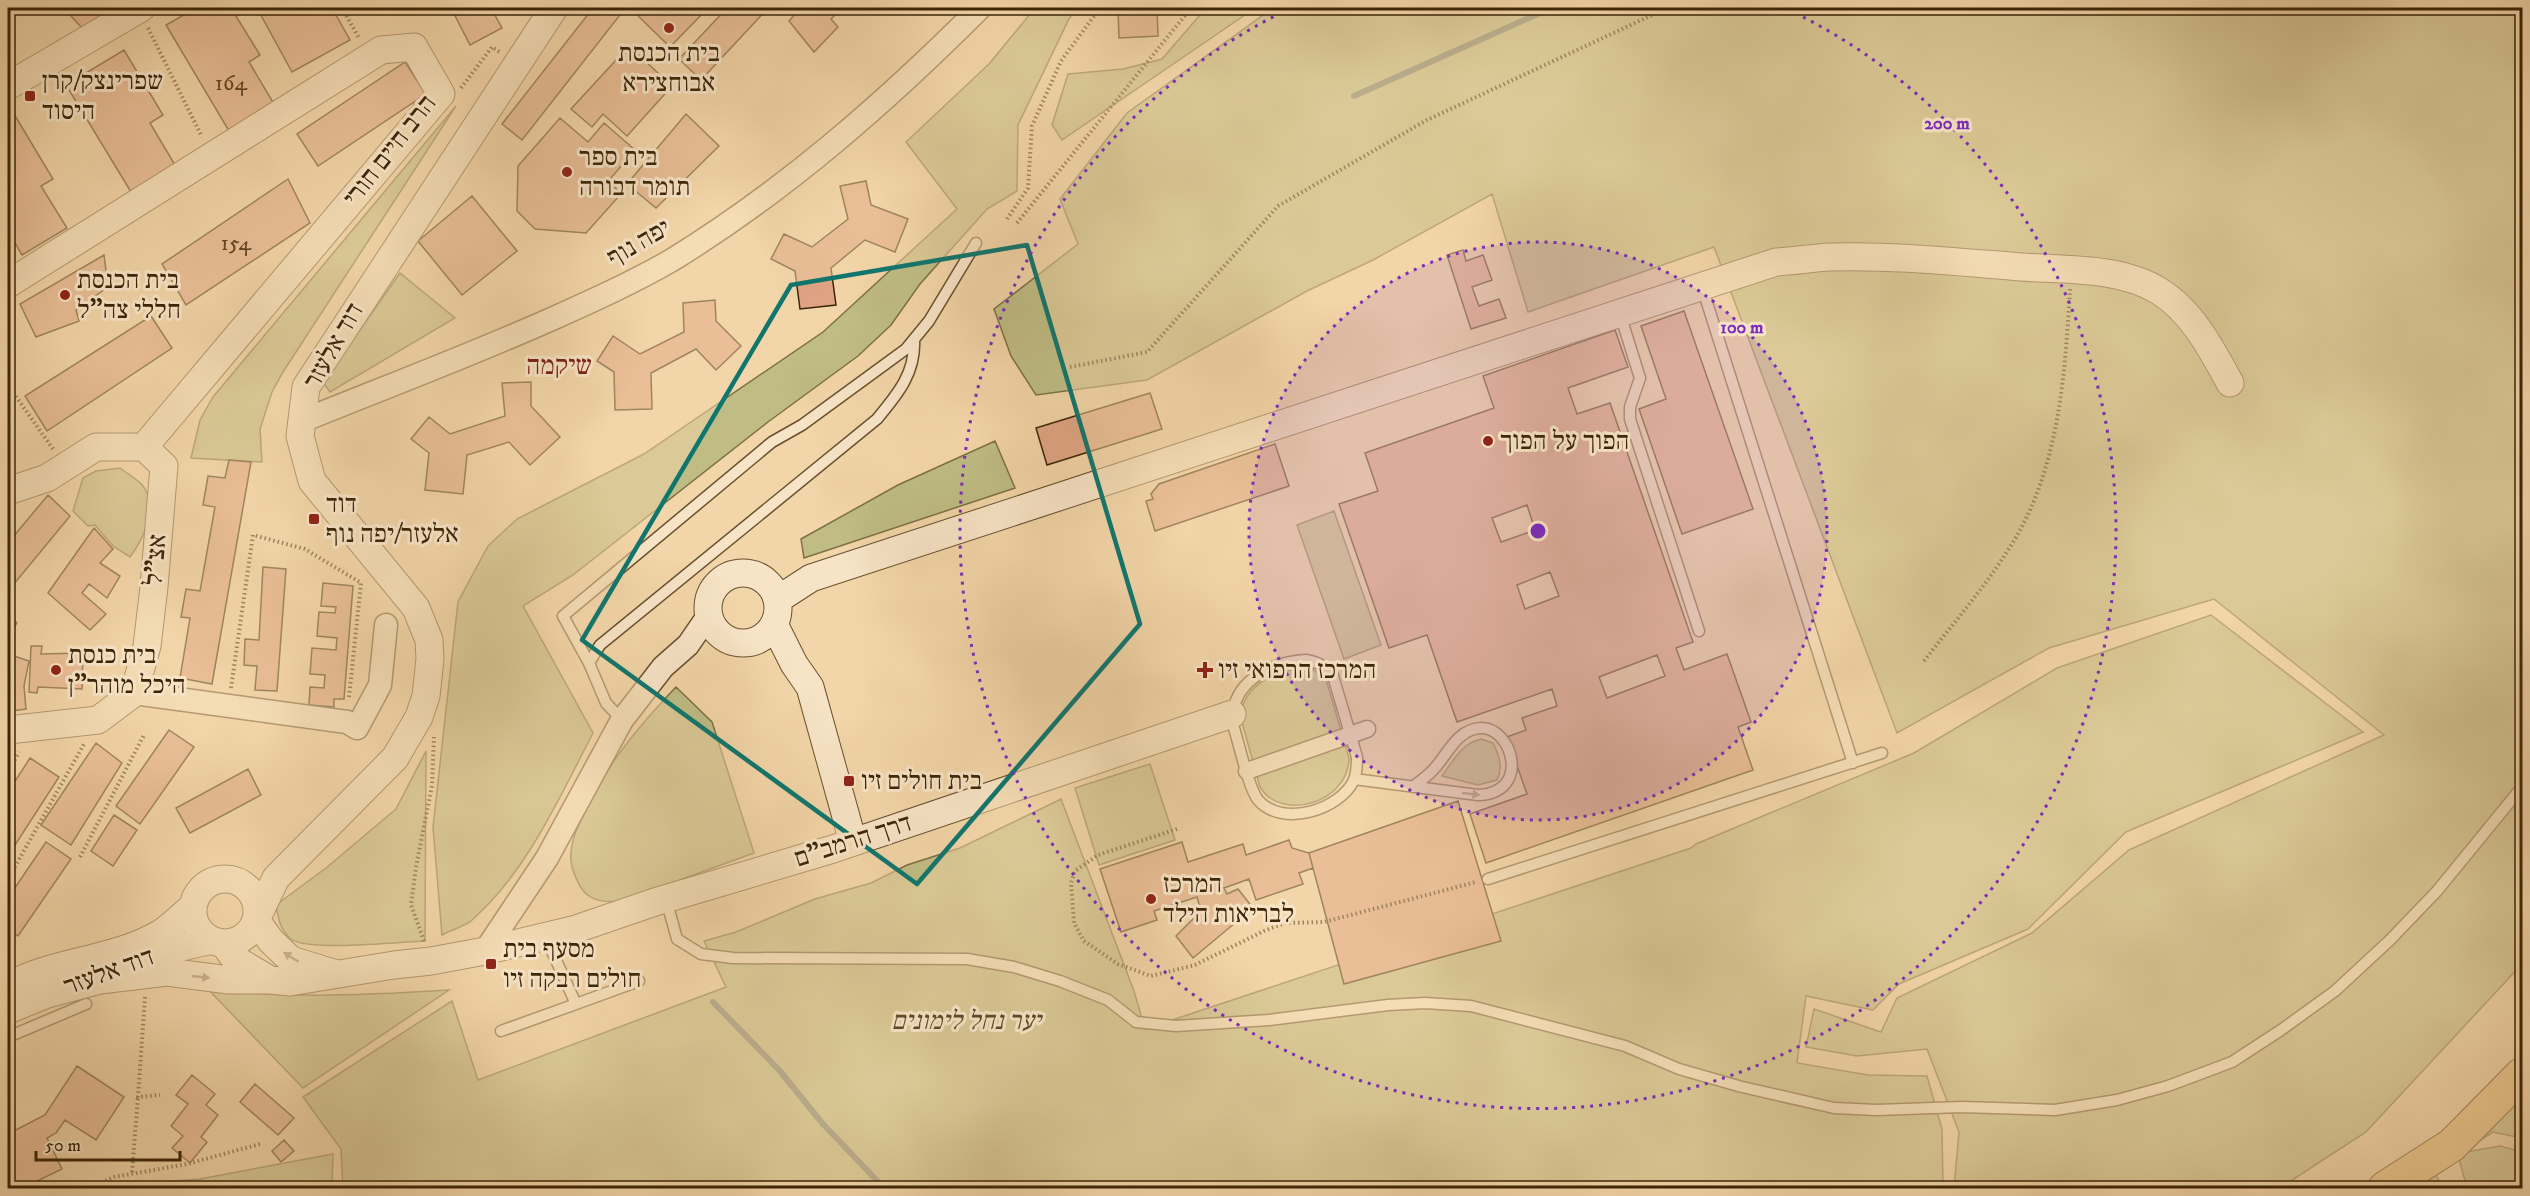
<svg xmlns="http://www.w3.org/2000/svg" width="2530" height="1196" font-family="'IM FELL DW Pica','Frank Ruhl Libre',serif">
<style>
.green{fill:#bfbc84;stroke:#7d7046;stroke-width:1.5}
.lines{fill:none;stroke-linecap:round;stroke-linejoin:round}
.stream{stroke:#757d6a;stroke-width:6}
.building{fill:#e0a484;stroke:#3b2507;stroke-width:1.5;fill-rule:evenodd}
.service-casing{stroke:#69512f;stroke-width:13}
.pedestrian-casing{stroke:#69512f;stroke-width:19}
.minor-casing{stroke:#69512f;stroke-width:25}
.tertiary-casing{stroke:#69512f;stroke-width:29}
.trunk-casing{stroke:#3b2507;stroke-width:35}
.path{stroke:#3b2507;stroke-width:4;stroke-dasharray:1.5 3;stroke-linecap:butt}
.service{stroke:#f7e4c6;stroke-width:10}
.pedestrian{stroke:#f7e4c6;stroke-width:16}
.minor{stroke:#f7e4c6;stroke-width:22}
.tertiary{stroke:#f7e4c6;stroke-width:27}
.trunk{stroke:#e9ba74;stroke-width:33}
.oneway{fill:#998466}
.marked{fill:none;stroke:#0f766e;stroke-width:4.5;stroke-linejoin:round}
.ring{fill:none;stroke:#7b2cbf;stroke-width:3;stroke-dasharray:3 6}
.poi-dot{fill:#8f2418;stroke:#f7e4c6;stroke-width:2}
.labels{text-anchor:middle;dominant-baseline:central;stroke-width:6;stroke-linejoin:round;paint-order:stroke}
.number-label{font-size:22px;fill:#644526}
.poi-label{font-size:26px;fill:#3b2507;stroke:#f7e4c6;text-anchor:start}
.street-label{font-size:26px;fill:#3b2507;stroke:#f7e4c6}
.park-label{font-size:26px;font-style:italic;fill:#5c4b26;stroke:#f7e4c6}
.neighbourhood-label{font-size:27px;fill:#7a1f14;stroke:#f7e4c6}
.centre{fill:#7b2cbf;stroke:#f7e4c6;stroke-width:3}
.ring-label{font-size:18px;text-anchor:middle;font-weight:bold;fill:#7b2cbf;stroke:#f7e4c6;stroke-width:6;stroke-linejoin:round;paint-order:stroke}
</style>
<rect width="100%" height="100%" fill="#f2d5a8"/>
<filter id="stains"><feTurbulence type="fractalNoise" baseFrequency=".00333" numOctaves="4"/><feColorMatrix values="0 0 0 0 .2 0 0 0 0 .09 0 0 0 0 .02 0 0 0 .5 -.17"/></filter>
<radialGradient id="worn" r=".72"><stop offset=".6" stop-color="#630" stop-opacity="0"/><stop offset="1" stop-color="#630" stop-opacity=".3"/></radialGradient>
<path class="green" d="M1035,8h42l-8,11 -51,106 -1,66 -30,18 -67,75 -29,41 -33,31 -90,66 -195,153 -50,31 70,127c-34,65 -66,139 -122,188 -8,6 -20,9 -29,14l-9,-108 25,-225 30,-56 29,-27 127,-65 179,-122 134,-123 -51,-67 83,-78z
M1206,8h49l-193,132 -10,-15 16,-51 55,-5 39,-10z
M1273,8h1249v956l-156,168 -86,56h-326l5,-56 -32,-83 -70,7 -51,-9 8,-38 67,23 16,-34 135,-65 97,-83 255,-115 -170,-136 -165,49 -152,85 -183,-486 -186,65 -36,-118 -119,66 -66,31 -160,89 -111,15 -25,-39 -17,-47 84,-65 -18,-45 67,-86z
M456,106l-173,266 -11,20 -12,37 2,33 -71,-4 9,-38 13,-23z
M400,273l55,45 -125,74 -7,-10z
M995,441l20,47 -211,70 -3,-19 97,-54z
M120,468c6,5 18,11 23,18 16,21 1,52 -13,71l-17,-11 -18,-21 -7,1 -15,-15 10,-33 13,-7z
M1334,511l47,134 -37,14 -47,-134z
M2211,615l152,117 -237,100 -98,97 -129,55 -26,26 -67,-14 -9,67 71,12 59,1 15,53 1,59h-1600l-2,-39 -38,-52 149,-96 26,79 248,-93 -22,-46 32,-9 79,-33 56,-16 36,-18 53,-17 101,-49 73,192 11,38 546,-181 5,-4 218,-91 143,-85z
M1305,668l9,2 12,9 23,79c0,44 -67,65 -89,29l-20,-72c6,-32 36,-45 65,-47z
M676,687l36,35 42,131 -132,48c-20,2 -37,0 -45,-21 -4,-8 -7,-18 -6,-27 1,-16 8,-29 15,-43 23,-49 53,-84 90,-123z
M1481,739l12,4c6,11 10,25 4,37l-19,5 -36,-9c11,-15 20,-33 39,-37z
M426,751l-1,190c-25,1 -117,11 -134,-2 -11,-8 -13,-22 -15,-34l50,-37 70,-59z
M1150,764l25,76 -76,25 -24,-77z
M202,983c36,12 63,11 100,12 49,1 98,-2 147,-5l-146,98z
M2522,1090v48l-29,-6 -33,21 40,-7 22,6v36h-55l-9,-33 -25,15 10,18h-32z
M333,1154l-1,34h-212l11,-4 69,-5z"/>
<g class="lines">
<path class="stream" d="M1354,96l197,-88
M713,1002l66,68 44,54 61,64"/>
</g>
<path class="building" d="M8,8l7,6 -7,6z
M76,8h34l1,1 -29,19 -12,-13z
M196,8h35l29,47 -11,7 25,42 -45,27 -63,-106z
M257,8h75l18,32 -58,32z
M451,8h40l11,20 -32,17z
M593,8h18l9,7 -98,125 -20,-16z
M630,8h78l-38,39z
M727,8h41l-67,72 -22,-21z
M800,8h42l-11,11 7,8 -24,25 -25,-31z
M1118,8h39l1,28 -39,2z
M629,46l43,40 -45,50 -24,-22 -11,13 -21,-18z
M124,50l39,65 -13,8 25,42 -44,27 -65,-107z
M405,62l21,32 -108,72 -21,-32z
M14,114l39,65 -12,7 26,42 -45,27 -14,-24v-113z
M686,114l33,32 -63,62 -29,-24z
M560,118l28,24 16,-19 31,27 -25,29 10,16 -34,38 -51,-4 -18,-18 1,-45z
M288,179l22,44 -124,82 -24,-41z
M866,181l5,24 37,14 -13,33 -30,-12 -34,28 5,37 -36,4 -5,-38 -24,-12 13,-25 28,13 36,-28 -8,-33z
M472,196l45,55 -55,44 -44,-54z
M1463,250l3,11 17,-6 9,25 -20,7 7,19 20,-7 7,19 -35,11 -24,-74z
M104,255l4,32 -32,23 3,11 -43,16 -16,-33z
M715,300l1,21 25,25 -25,24 -20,-21 -45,24 1,36 -37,1 -1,-38 -17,-11 16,-25 27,18 44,-22 -1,-29z
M1684,311l69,198 -71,25 -43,-125 27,-10 -25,-73z
M151,316l21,32 -125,83 -22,-35z
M1615,330l13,37 -60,21 9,26 33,-11 83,239 -17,6 8,22 43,-16 24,68 -13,5 15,43 -267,93 -16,-49 57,-20 -20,-57 19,-7 -4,-12 35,-12 -5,-17 -95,33 -30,-87 -38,13 -50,-144 39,-13 -13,-38 129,-45 -11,-32zM1527,505l8,25 -34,12 -9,-24zM1550,572l9,24 -34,13 -8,-24zM1657,655l8,21 -58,22 -8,-21z
M531,382v24l29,31 -30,28 -21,-23 -42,13 -4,39 -38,-4 4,-37 -18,-14 18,-22 21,17 55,-18 -3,-33z
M1150,393l12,36 -115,36 -11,-37z
M1275,444l14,42 -134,45 -9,-30 7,-2 -2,-5 8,-10z
M229,460l22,2 -39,222 -32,-6 10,-60 -9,-1 5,-28 14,2 15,-84 -12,-2 5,-29 17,2z
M48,495l22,21 -61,74 -1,-1v-46z
M94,528l19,21 -13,14 20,13 -13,22 -18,-14 -7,9 24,21 -16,16 -42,-37z
M263,567l23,2 -9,122 -22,-1 2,-24 -13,-1 1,-26 14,1z
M323,583l30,3 -9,113h-10v8l-25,-2 1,-18 14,1 1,-13 -15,-1 2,-26 24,2 1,-12 -20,-2 2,-24 16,1 1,-6 -15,-1z
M8,615l9,8 -9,14z
M31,646h11l-1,8 42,-1 -1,36 -44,-2 -1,6 -8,-1z
M14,656l15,5 -5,25 2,23 -14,2 -4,-15v-22z
M169,730l25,17 -54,77 -24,-18z
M96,743l26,20 -51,82 -30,-20z
M30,758l29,19 -51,79v-64z
M248,769l13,26 -71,38 -14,-25z
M1458,801l43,140 -157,43 -35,-131z
M114,815l23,15 -24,36 -22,-15z
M1289,840l3,8 17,5 4,15 -14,5 4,11 -47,16 -7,-21 -25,9 3,6 11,-5 15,19 -60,50 -17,-22 25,-25 -4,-14 -43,14 3,9 -36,12 -21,-63 82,-27 6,20 55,-18 3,11z
M46,842l25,17 -53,77 -10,-8v-30z
M77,1066l47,31 -28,43 -31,-20 -9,13 -9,5 15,31 -39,19h-10l-5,-11v-43l37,-19z
M192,1075l23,19 -9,11 12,10 -17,22 6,5 -17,21 -18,-15 11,-12 -12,-10 17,-22 -12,-9z
M255,1084l39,34 -16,17 -38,-33z
M284,1140l10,11 -13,11 -9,-11z"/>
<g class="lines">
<g class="service-casing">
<path id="service" d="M1702,287l151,476
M1620,314l20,64 -10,29v12l69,212
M1306,660c12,2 19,6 27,16l24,81c0,8 0,15 -3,23 -14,30 -72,48 -96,20 -10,-13 -19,-57 -25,-75 -4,-42 36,-63 73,-65z
M589,663l-26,-47 209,-174 30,-17 104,-76 23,-28 47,-78
M622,720l-16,-17 -17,-40 11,-18 277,-226c20,-24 39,-46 37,-80
M1354,779l124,16c54,-2 34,-68 3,-67 -24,1 -33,26 -47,41 -6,7 -14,12 -21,18
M1488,879l394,-126
M666,899l11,40 24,15 32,4 234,1 47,8 46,14 48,19 28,22 40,4 93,-6 119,-15 37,-2 46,3 154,40 54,23 63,18 92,21 42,2 86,-3 93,3 62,-10 51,-14 64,-24 49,-32 54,-39 55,-51 47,-49 85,-104
M576,1004l63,-23
M501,1031l75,-27 -31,-68
M8,1037l78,-33"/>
</g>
<g class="pedestrian-casing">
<path id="pedestrian" d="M1247,771l120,-42"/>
</g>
<g class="minor-casing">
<path id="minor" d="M302,421c84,-34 169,-66 252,-103 40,-18 80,-36 118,-58 114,-70 214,-158 308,-252
M134,693l213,29 10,6 23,-43 6,-60
M485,951l62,-93 75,-138 41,-53 25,-22 20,-29"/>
</g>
<g class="tertiary-casing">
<path id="tertiary" d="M8,86l133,-78
M8,284l373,-234 33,-3 27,47 -297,353
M8,491l39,-13 49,-31h48l20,19 -10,121 -7,59 -13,47 -36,27 -90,10
M708 608a35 35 0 1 1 70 0a35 35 0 1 1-70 0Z
M777,600l34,-22 965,-316c18,-1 36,-4 54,-5 63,-2 128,5 191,10 44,3 99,0 138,24 33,20 53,59 71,92
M774,624l20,40 16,23 43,155
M193 911a32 32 0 1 1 64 0a32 32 0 1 1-64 0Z
M256,920l20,-42 119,-120 24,-41 7,-21 4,-37 -1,-19 -13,-32 -104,-127 -12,-45 6,-49 248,-379
M256,920l15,21 20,19 42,13
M223,943l12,16 35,21 20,2 104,-17 37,-4 54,-10 91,-22 79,-27 178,-53 399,-135
M124,966l45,-16 43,-10
M8,986c47,-26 106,-25 153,-53 11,-7 22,-18 32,-27
M40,996l60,-16 67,-8 62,8h41
M8,1010l49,-20"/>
</g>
<g class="trunk-casing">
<path id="trunk" d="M2385,1188l67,-43 70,-71"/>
</g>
<path class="path" d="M342,8l17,30
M148,28l54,109
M461,88l31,-41 9,6
M1007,219l21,-31 4,-62 29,-65 39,-53
M1017,223l174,-215
M8,345l4,9 -2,34 43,61
M1070,367l77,-15 131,-146 149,-86 240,-112
M1924,661c30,-39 62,-75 88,-117 47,-76 53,-168 58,-255
M231,688l22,-153 52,14 56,34 -12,114
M8,772l11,-20
M1177,829l-79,26 -23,16 -4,12 3,40 10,18 34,23 33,12 44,-11 69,-34 21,-8 39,-1 152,-40
M80,857l64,-122
M8,879l76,-135
M424,941l-13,-36 5,-38 16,-81 2,-49
M145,997l-7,100 22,-2
M132,1172l6,-75
M89,1188l25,-11 73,-13 73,-20"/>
<use href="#service" class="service"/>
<use href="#pedestrian" class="pedestrian"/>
<use href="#minor" class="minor"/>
<use href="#tertiary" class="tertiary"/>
<use href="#trunk" class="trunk"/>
</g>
<defs><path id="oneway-solid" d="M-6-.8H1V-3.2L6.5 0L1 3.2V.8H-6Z" transform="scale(1.5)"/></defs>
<g class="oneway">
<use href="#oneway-solid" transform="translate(1471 794) rotate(6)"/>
<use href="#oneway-solid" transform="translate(291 957) rotate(-148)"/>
<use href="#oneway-solid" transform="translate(201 977) rotate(6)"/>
</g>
<path d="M0 0H2530V1196H0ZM1027,245l113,379 -223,260 -335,-244 209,-355z" fill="#f2d5a8" fill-opacity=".55" fill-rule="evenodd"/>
<path class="marked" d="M1027,245l113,379 -223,260 -335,-244 209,-355z"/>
<circle cx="1538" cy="531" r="289" fill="#7b2cbf" fill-opacity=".12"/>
<g class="ring">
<circle cx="1538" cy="531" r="289"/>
<path d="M1787 9A578 578 0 1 1 1289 9"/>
</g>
<g class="poi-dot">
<circle cx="669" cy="28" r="6"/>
<rect x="24" y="90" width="12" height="12" rx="3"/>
<circle cx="567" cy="172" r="6"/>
<circle cx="65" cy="295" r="6"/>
<circle cx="1488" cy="441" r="6"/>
<rect x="308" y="513" width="12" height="12" rx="3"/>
<circle cx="56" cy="670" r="6"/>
<path d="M1202 661h6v6h6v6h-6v6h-6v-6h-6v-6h6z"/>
<rect x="843" y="775" width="12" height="12" rx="3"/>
<circle cx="1151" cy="899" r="6"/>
<rect x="485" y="958" width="12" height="12" rx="3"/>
</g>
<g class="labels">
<g class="number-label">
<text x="231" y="83">164</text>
<text x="236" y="243">154</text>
</g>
<g class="poi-label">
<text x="669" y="53" text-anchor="middle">בית הכנסת<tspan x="669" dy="30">אבוחצירא</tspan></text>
<text x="42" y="81">שפרינצק/קרן<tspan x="42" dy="30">היסוד</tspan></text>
<text x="579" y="157">בית ספר<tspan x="579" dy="30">תומר דבורה</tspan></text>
<text x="77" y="280">בית הכנסת<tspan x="77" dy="30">חללי צה"ל</tspan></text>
<text x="1500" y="441">הפוך על הפוך</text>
<text x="326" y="504">דוד<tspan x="326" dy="30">אלעזר/יפה נוף</tspan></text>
<text x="68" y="655">בית כנסת<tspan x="68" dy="30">היכל מוהר"ן</tspan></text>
<text x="1218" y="670">המרכז הרפואי זיו</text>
<text x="861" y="781">בית חולים זיו</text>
<text x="1163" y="884">המרכז<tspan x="1163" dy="30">לבריאות הילד</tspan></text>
<text x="503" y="949">מסעף בית<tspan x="503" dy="30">חולים רבקה זיו</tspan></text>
</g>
<g class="street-label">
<text transform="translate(390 151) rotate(-52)">הרב חיים חורי</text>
<text transform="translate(639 243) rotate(-30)">יפה נוף</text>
<text transform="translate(334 346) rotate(-60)">דוד אלעזר</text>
<text transform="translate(156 560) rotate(-85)">אצ"ל</text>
<text transform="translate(853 841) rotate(-18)">דרך הרמב"ם</text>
<text transform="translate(109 972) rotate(-20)">דוד אלעזר</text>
</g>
<g class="park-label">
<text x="966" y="1021">יער נחל לימונים</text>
</g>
<g class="neighbourhood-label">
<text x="559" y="366">שיקמה</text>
</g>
</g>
<circle cx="1538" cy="531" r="9" class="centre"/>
<g class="ring-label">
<text x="1947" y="129">200 m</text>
<text x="1742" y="333">100 m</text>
</g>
<rect width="2530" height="1196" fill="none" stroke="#f2d5a8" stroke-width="30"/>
<rect x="9" y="9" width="2512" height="1178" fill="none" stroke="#3b2507" stroke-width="3"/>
<rect x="15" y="15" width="2500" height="1166" fill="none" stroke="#3b2507" stroke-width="1.5"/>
<path d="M36 1151v9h144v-9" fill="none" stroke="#3b2507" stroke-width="3"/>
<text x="45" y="1151" font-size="18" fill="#3b2507" stroke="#f7e4c6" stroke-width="4.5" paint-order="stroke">50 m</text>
<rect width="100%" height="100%" filter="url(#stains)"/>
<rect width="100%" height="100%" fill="url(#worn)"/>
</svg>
